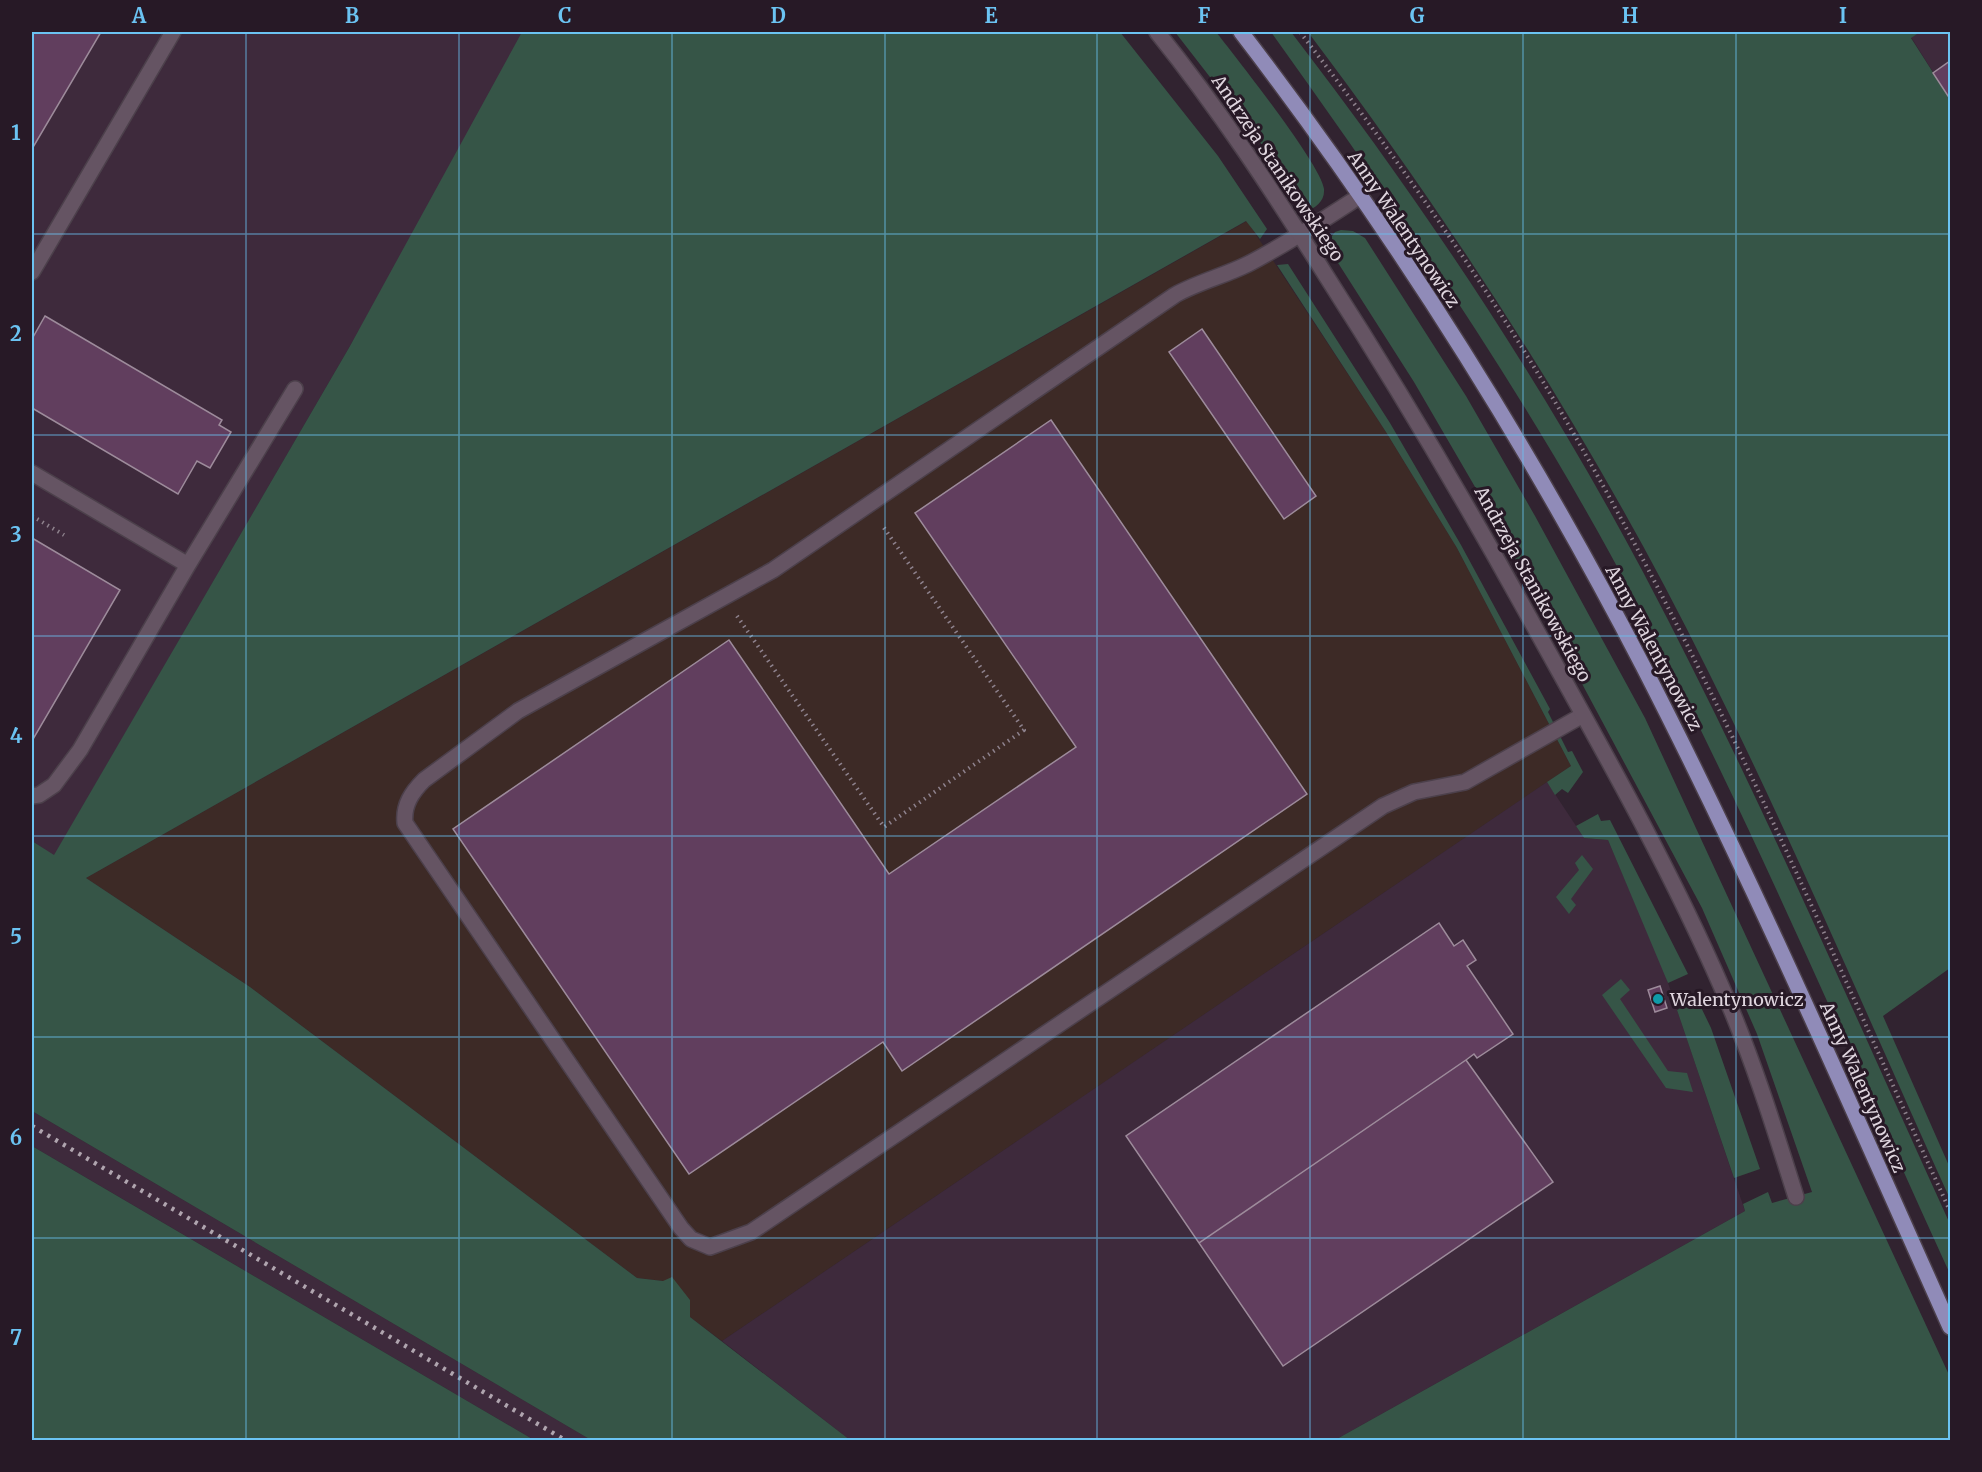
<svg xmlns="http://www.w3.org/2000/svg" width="1982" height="1472" font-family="Merriweather,serif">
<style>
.commercial{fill:#3d2a26}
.built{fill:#3e2a3c}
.green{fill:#365547}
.building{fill:#613e5e;stroke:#9d8b9b;stroke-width:1.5}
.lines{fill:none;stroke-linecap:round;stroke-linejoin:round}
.service-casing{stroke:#4c404b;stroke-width:18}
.minor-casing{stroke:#4c404b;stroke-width:18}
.primary-casing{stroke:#4c404b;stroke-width:18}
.path{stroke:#8e828d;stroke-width:4;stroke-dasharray:1.5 4.5;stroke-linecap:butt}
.service{stroke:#655463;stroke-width:15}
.minor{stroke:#655463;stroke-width:15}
.primary{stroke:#908bb8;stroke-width:15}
.rail{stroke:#b0a5af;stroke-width:4.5;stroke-dasharray:3 6;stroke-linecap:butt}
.grid{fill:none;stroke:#6bc3f2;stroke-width:1.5;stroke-opacity:0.55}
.culture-dot{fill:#0f9aa8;stroke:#271926;stroke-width:2}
.labels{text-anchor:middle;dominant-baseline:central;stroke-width:6;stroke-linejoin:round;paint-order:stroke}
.street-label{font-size:18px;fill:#dfd5de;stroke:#271926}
.poi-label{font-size:18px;fill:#dfd5de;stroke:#271926;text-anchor:start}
.neatline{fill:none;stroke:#6bc3f2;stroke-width:2}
.grid-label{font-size:20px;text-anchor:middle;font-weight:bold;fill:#6bc3f2}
</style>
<rect width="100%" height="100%" fill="#312330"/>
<path class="commercial" d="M1247,221l139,211 71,116 114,218 -849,575 -32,-24v-17l-27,-19 -26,-3 -387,-291 -164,-109z"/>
<path class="built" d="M32,32h495l-177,314 -296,510 -22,-15z
M1920,32h30v67l-39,-62z
M1547,782l37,56 24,2 56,131 81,240 -410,229h-485l-128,-99z
M32,1111l559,329h-57l-396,-232 -106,-62z"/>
<path class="green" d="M522,32h598l98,124 49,73 -7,10 -14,-18 -1160,657 164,109 387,291 26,3 9,-4 18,23v17l160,123h-259l-559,-329v-270l22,14 296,-509z
M1175,32h41c19,24 106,134 108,157 1,12 -8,19 -19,23l-47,-73z
M1271,32h20c131,170 251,350 352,540 112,212 208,435 307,652v50c-103,-225 -199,-453 -314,-672 -105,-200 -234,-387 -365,-570z
M1308,32h612l-9,6 39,61v869l-67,48 67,152v31c-93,-205 -181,-415 -286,-614 -103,-194 -224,-378 -356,-553z
M1341,230l12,1 12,7 101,158 69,120 110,202 305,659v63h-615l410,-229 -2,-7 25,-12 4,11 40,-11 -55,-158 -55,-126 -206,-385 -82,-141 -88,-138 9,-12z
M1288,264l102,159 71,122 89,164 -2,3 20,40 4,-1 11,21 -15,21 -6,-4 -7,6 -8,-13 24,-16 -114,-218 -71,-116 -109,-167z
M1598,814l3,7 9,-1 78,154 -20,9 -60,-143 -24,-2 -8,-12z
M1582,855l11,14 -22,30 5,6 -7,9 -13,-17 23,-27 -4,-7z
M1621,979l9,11 -10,9 48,72 19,2 6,19 -27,-4 -64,-93z
M1697,999l14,29 49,141 -26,9 -57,-168z
M32,1146l502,294h-502z"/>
<path class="building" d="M32,32h69l-69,117z
M1950,61v38l-17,-26z
M45,316l177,104 -3,5 12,7 -21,36 -13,-7 -19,33 -146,-86v-69z
M1202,329l114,167 -32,23 -115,-167z
M1051,420l256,374 -405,277 -19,-29 -194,132 -236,-345 276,-189 160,234 187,-127 -161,-234z
M32,538l88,52 -88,151z
M1439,923l15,23 9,-6 13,20 -9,6 46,68 -36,24 -3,-4 -8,6 -267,183 -73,-107z
M1660,986l7,22 -12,4 -7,-22z
M1466,1060l87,122 -270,184 -84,-123z"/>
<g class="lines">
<g class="service-casing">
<path id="service" d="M1360,196c-37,24 -73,48 -112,68 -24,12 -50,18 -73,31l-402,275 -255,141 -94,69c-12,12 -21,25 -19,43l276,405 10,11 19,8 41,-15 15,-10 617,-416 31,-14 51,-10 118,-67
M32,272l141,-240
M32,473l156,92
M32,796l7,-1 15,-10 26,-35 108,-185 107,-176"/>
</g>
<g class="minor-casing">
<path id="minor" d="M1157,32c62,77 115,158 168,242 70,109 136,220 199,334 69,125 141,249 198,380 30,68 52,139 74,209"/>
</g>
<g class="primary-casing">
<path id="primary" d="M1241,32c152,198 287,412 402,634 111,216 208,440 307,661"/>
</g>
<path class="path" d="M1300,32c93,121 183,247 261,380 150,256 266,530 389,799
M32,516l32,19
M737,616l147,211 140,-97 -142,-205"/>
<use href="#service" class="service"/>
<use href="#minor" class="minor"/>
<use href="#primary" class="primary"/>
<path class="rail" d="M32,1126l533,314"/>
</g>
<path class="grid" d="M246,32v1408M459,32v1408M672,32v1408M885,32v1408M1097,32v1408M1310,32v1408M1523,32v1408M1736,32v1408M32,234h1918M32,435h1918M32,636h1918M32,836h1918M32,1037h1918M32,1238h1918"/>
<circle class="culture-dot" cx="1658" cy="999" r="6"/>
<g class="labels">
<g class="street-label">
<text transform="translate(1278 168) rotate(56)">Andrzeja Stanikowskiego</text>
<text transform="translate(1404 229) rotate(56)">Anny Walentynowicz</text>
<text transform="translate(1533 584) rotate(61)">Andrzeja Stanikowskiego</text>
<text transform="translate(1654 648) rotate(62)">Anny Walentynowicz</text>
<text transform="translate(1863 1087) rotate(66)">Anny Walentynowicz</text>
</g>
<g class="poi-label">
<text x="1670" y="999">Walentynowicz</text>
</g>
</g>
<rect width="1982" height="1472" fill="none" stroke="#271926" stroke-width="66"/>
<rect x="33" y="33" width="1916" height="1406" class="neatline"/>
<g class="grid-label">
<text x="139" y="23">A</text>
<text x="352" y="23">B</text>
<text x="565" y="23">C</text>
<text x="778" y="23">D</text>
<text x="991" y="23">E</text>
<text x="1204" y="23">F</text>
<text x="1417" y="23">G</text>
<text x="1630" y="23">H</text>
<text x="1843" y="23">I</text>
<text x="16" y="140">1</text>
<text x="16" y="341">2</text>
<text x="16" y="542">3</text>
<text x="16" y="743">4</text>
<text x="16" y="944">5</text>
<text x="16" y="1145">6</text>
<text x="16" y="1345">7</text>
</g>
</svg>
